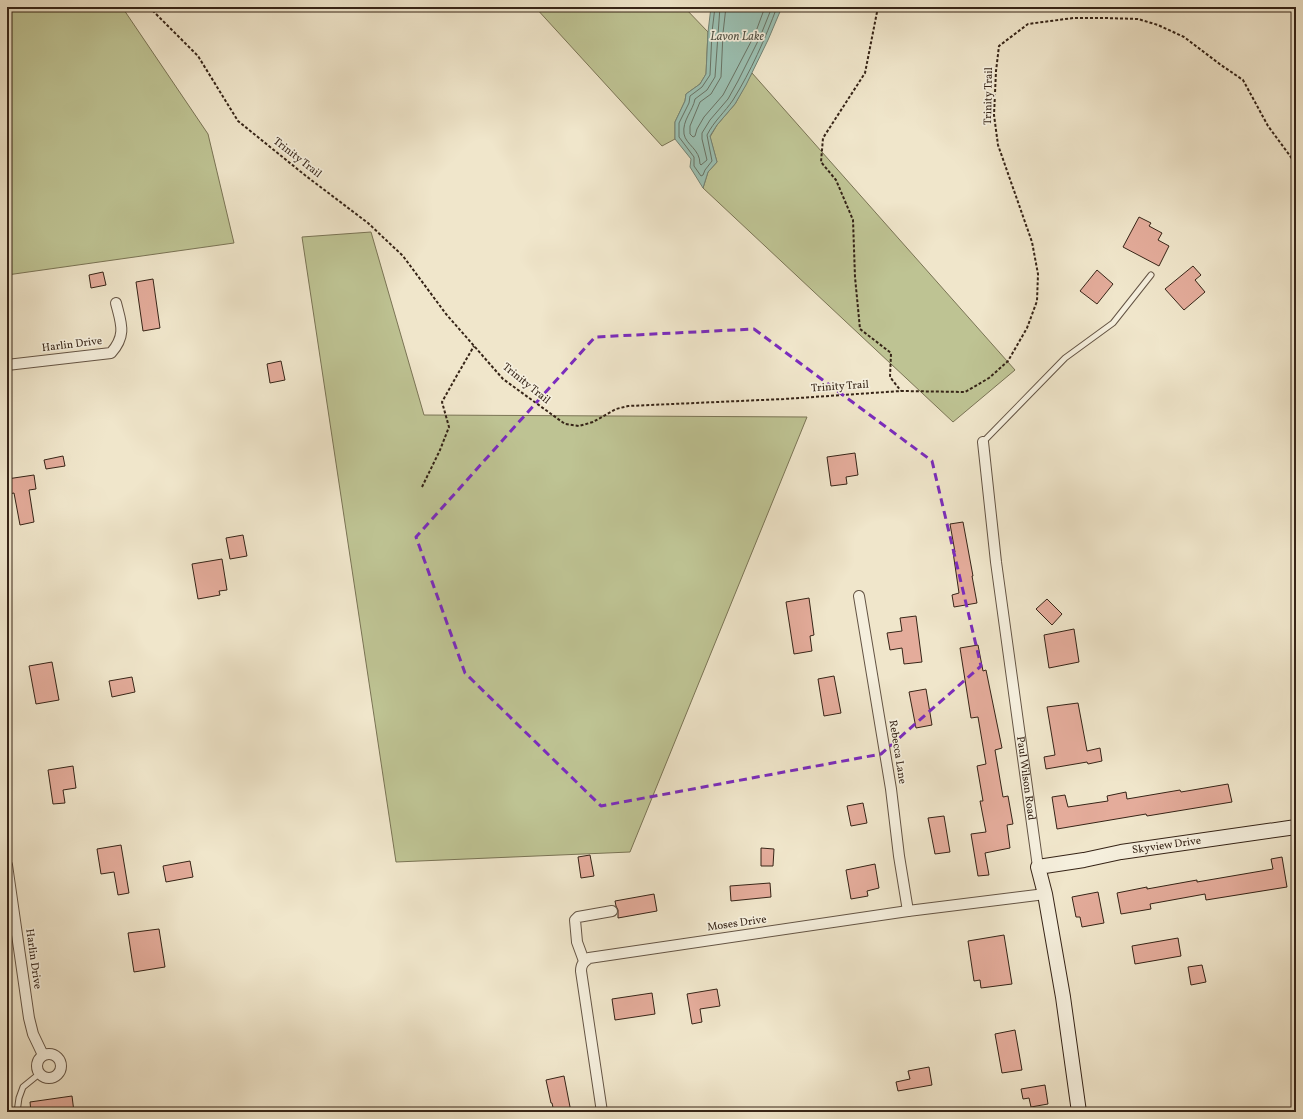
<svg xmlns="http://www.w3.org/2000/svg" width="1303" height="1119" font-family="Vollkorn,serif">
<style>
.green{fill:#bec393;stroke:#7a7455}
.water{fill:#9bc0b2;stroke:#738274}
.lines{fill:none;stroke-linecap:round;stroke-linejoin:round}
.shore{stroke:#687264;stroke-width:1}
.building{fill:#e4ac9b;stroke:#362417}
.lane-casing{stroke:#645444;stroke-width:7}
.street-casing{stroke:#645444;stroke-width:12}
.secondary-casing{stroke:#362417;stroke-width:16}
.path{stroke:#362417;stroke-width:2;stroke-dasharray:3 2;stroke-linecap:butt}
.lane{stroke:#f5efdd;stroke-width:5}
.street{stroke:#f5efdd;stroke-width:10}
.secondary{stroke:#f5efdd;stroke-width:14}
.marked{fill:none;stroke:#7b2cbf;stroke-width:3;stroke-dasharray:8 5;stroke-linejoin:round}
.labels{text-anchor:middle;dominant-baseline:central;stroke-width:3.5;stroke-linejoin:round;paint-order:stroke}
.street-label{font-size:11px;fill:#362417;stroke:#f5efdd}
.water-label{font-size:12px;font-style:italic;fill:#545346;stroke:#f5efdd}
</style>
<rect width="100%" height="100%" fill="#f0e6cb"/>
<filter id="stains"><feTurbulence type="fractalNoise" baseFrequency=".005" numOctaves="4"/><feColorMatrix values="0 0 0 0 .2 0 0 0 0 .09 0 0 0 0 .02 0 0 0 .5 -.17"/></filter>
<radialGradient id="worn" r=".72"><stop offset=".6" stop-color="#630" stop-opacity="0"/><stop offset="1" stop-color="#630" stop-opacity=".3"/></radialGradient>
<path class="green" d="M7,7h115l86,127 26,109 -227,32z
M535,7h149l24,25 -2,42 -6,10 -14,10 -1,7 -10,21v17l-13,7z
M752,73l263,297 -62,52 -250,-234 5,-16 9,-10 -7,-25 7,-12 18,-21z
M371,232l53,183 383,2 -177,435 -234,10 -94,-625z"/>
<path class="water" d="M711,7h71l-14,33 -22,45 -11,19 -18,21 -7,11 7,26 -9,10 -5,16 -13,-21 1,-8 -16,-20v-17l10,-21 1,-7 14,-10 6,-10 2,-42z"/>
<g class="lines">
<path class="shore" d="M715,7l-3,25 -2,43 -8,12 -12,9 -1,7 -10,20v14l15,20v9l7,10 2,-1 2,-5 7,-9 -5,-26c7,-14 18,-23 26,-35 18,-29 32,-61 44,-93
M720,7l-5,70 -8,13 -12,9c-2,12 -13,21 -11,35 2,11 16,15 16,30l1,1 6,-5 -5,-21v-6l8,-13 18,-21 10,-18 22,-44 12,-30
M726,7l-3,26 -2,44 -10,17 -11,8 -10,24v8l3,3 2,-1 2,-7 7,-12 19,-22 9,-17 23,-44 10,-27"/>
</g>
<path class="building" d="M1139,217l12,6 -2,3 13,7 -4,7 11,6 -10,20 -36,-19z
M1193,266l8,9 -6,5 10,12 -21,18 -19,-21z
M1097,270l16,14 -16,20 -17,-13z
M103,272l3,13 -15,3 -2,-13z
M153,279l7,49 -17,3 -7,-49z
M281,361l4,19 -15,3 -3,-19z
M855,453l3,22 -12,2 1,7 -16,2 -4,-29z
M63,456l2,10 -19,3 -2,-9z
M34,475l2,14 -7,1 5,32 -14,3 -6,-32 -5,1 -2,-15z
M963,522l10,54h-1l5,27 -23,4 -2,-12 7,-2 -6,-41h2l-5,-28z
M243,535l4,21 -17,3 -4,-21z
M222,559l5,31 -8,1 1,4 -22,4 -6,-35z
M809,598l5,37 -4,1 2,15 -18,3 -8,-52z
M1047,599l15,15 -10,11 -16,-16z
M916,616l6,46 -18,2 -2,-16 -12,2 -3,-17 15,-2 -2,-13z
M1074,629l5,33 -30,6 -5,-33z
M978,645l5,26 3,-1 16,78 -7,2 8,47 5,-1 5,28 -6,1 3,23 -25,5 4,22 -11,1 -7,-42 15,-2 -6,-31h3l-6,-35 9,-2 -8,-47 -7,1 -11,-70z
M52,662l7,38 -23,4 -7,-38z
M834,676l7,37 -17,3 -6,-37z
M132,677l3,15 -23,5 -3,-16z
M926,689l6,36 -16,3 -7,-36z
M1078,703l9,48 13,-3 2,13 -14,3 -1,-2 -41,7 -2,-12 11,-2 -8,-48z
M73,766l3,22 -13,2 2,13 -12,1 -5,-34z
M1228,784l4,18 -85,14 -1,-2 -89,15 -5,-32 13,-2 3,12 40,-6 -1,-5 19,-4 1,7 53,-9 1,2z
M863,803l4,20 -16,3 -4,-20z
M944,816l6,36 -15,2 -7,-36z
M121,845l8,48 -11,2 -4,-23 -13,2 -4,-25z
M761,848l13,1 -1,17h-12z
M590,855l4,21 -13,2 -3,-21z
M1282,857l5,30 -81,13 -1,-6 -55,10 1,5 -30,5 -4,-21 30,-6v2l50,-9v2l76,-13 -2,-10z
M190,861l3,16 -27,5 -3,-16z
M875,864l4,24 -12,3 1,5 -17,3 -5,-29z
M770,883l1,14 -40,4 -1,-15z
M1098,892l6,31 -22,4 -2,-10h-4l-4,-20z
M654,894l3,17 -39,7v-8l-2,-4 -1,-5z
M159,929l6,38 -31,5 -6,-39z
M1004,935l8,49 -31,4 -1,-8 -6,1 -6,-40z
M1178,938l3,18 -46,8 -3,-18z
M1202,965l4,17 -15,3 -3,-18z
M717,989l3,17 -20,3 2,13 -10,2 -5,-30z
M652,993l3,21 -40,6 -3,-21z
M1015,1030l7,40 -20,3 -7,-39z
M929,1067l3,18 -34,6 -2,-9 14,-3 -2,-8z
M564,1076l7,36h-17l-2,-9h-1l-5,-23z
M1045,1085l3,19 -17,3 -2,-9 -6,1 -2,-10z
M72,1096l2,16h-43l-1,-10z"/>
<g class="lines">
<g class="lane-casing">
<path id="lane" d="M983,442l82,-84 48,-35 38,-48
M17,1112l2,-14 4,-11 16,-13"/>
</g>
<g class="street-casing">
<g id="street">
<path d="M7,365l104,-12c16,-18 10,-30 5,-50"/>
<path id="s1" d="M983,442l13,120 42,305"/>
<path d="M859,596l32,193 8,67 9,55"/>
<path d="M7,865l22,153 4,16 10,21"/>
<path d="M584,961l-7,-19 -2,-22 3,-3 34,-6"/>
<circle cx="49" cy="1066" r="12"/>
<path d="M602,1112l-21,-141c0,-7 3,-9 8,-13l319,-47 137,-17"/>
</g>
</g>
<g class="secondary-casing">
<g id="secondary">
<path id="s2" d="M1079,1112l-16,-115 -18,-103 -7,-27 46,-7 37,-8 175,-25"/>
</g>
</g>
<path class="path" d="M149,7l49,49 40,65 68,55 62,47 35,33 43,58 57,65 62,45 14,2 14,-4 23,-13 12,-3 156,-7 117,-8 64,1 24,-14 19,-17 19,-33 10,-27 1,-27 -6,-32 -34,-97 -4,-30 2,-44 3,-25 29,-22 45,-6h33l32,1 20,6 26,12 37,28 22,15 25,46 28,38
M878,7l-13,66 -42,65 -2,24 15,18 17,40 2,57 5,52 31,24 -1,24 11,14
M422,487l18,-37 9,-23 -7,-25 14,-25 18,-31"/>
<use href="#lane" class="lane"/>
<use href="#street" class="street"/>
<use href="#secondary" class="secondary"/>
</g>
<path class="marked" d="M754,329l178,132 49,205 -100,88 -280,52 -136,-133 -49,-136 179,-200z"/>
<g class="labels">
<g class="street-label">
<text transform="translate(989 96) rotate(-89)">Trinity Trail</text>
<text transform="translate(297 158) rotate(38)">Trinity Trail</text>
<text transform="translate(72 345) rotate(-7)">Harlin Drive</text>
<text transform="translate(526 384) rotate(39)">Trinity Trail</text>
<text transform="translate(840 387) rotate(-4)">Trinity Trail</text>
<text transform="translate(897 752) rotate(81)">Rebecca Lane</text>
<text stroke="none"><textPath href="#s1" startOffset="339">Paul Wilson Road</textPath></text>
<text stroke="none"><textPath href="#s2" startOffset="379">Skyview Drive</textPath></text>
<text transform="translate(737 924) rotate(-8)">Moses Drive</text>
<text transform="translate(33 959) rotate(82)">Harlin Drive</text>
</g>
<g class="water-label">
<text x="737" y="37">Lavon Lake</text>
</g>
</g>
<rect width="1303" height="1119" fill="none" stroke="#f0e6cb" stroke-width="24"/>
<rect x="8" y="8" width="1287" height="1103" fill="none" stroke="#362417" stroke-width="2"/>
<rect x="12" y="12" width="1279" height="1095" fill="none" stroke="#362417"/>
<rect width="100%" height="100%" filter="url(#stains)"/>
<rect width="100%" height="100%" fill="url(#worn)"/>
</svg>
